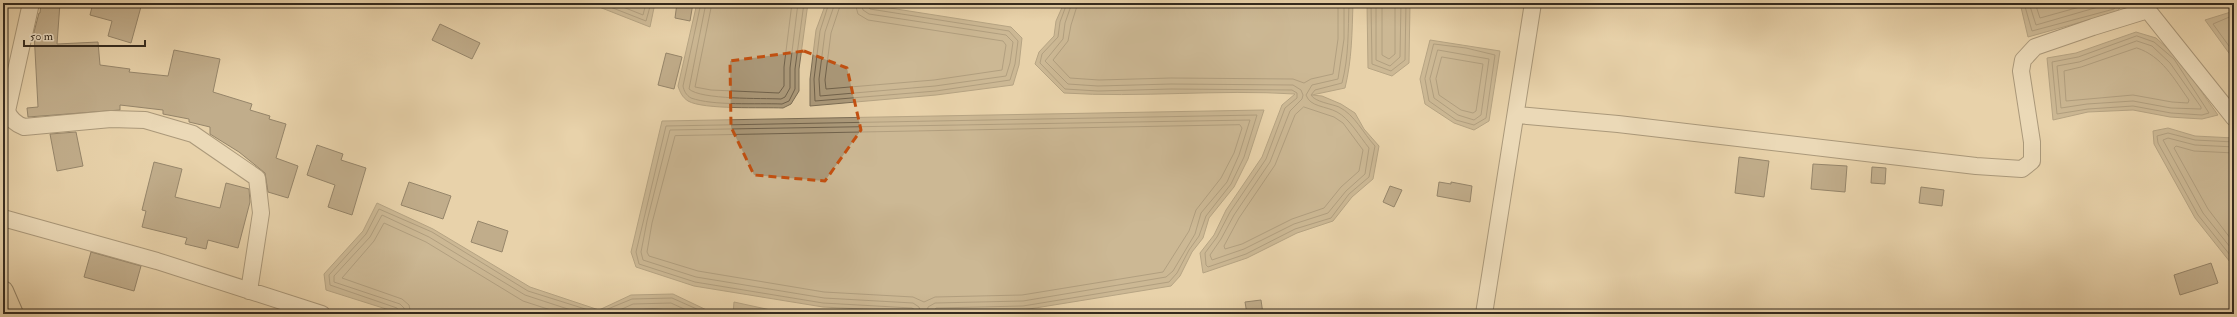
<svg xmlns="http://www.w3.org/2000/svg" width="2237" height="317" font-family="'IM FELL Double Pica',serif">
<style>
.water{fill:#ab997a;stroke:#7b6d55}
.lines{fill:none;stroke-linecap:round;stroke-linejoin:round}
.shore{stroke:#70624c;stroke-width:1}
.building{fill:#928167;stroke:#342a1e}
.minor-casing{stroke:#615441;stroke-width:18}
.major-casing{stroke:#342a1e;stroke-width:22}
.minor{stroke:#f0e2c8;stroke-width:16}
.major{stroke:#e8d2aa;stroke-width:20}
.marked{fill:none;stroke:#c45010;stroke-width:3;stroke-dasharray:8 5;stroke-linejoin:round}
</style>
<rect width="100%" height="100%" fill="#e8d2aa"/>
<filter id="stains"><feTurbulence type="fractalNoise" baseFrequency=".005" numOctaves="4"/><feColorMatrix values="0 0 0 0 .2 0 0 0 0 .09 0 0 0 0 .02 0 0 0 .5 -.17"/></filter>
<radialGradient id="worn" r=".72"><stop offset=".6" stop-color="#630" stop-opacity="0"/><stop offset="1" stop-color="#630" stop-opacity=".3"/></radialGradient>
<path class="water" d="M589,3h66l-5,24z
M697,3h111l-9,66v22l-8,13 -8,4c-20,-1 -79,2 -95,-7 -6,-4 -8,-9 -10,-15z
M826,3h32l153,24 11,11 -3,27 -6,20 -77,10 -126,11v-27l6,-49z
M1064,3h289c-1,30 -1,56 -8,85l-33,7 10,1 19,8 14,9 9,16 15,17 -6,33 -21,18 -19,24 -36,12 -50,25 -44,15 -3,-20 14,-18 12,-25 36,-53 20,-52 13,-11c-77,-5 -155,4 -231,-1l-29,-29 4,-12 15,-16 2,-15z
M1367,3h43l-1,60 -17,13 -24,-8z
M2020,3h103l-6,9 -89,25z
M2234,11v49l-29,-40z
M2136,32l20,6 21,19 41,58 -16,4 -32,-2 -37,-7 -45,2 -35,8 -6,-62 29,-5z
M1430,40l70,11 -11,70 -15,9 -20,-7 -29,-19 -5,-25z
M1264,110l-16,49 -14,28 -25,31 -6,20 -11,14 -12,24 -9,10 -148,24 -103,2 -97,-5 -129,-21 -58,-19 -5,-15 31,-131z
M2168,128l27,8 39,2v129l-39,-49 -41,-74 -1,-13z
M377,203l56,26 97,58 69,23 32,-15 42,-1 42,20h-313l-76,-24 -2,-16 39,-43z
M734,302l55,12h-56z"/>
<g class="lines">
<path class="shore" d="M600,3l46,18 5,-18
M613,3l30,12 3,-12
M701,3l-18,83c1,5 3,9 8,12 22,8 66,5 91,6l7,-3 6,-12v-20l9,-66
M706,3l-17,86c12,11 73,9 92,10l4,-2 5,-9v-20l8,-65
M712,3l-17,84 16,3 68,3 5,-7v-19l8,-64
M829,3l-9,28 -6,48 1,22 121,-10 74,-11 5,-16 3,-23 -9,-10 -139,-22 -4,-6
M835,3l-10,29 -6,47 1,17 115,-10 71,-10 4,-13 3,-21 -7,-7 -137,-21 -6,-4 -2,-7
M841,3l-10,30 -6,47 1,9 108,-9 68,-10 4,-25 -3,-4 -135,-21 -10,-6 -3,-11
M1067,3l-7,19 -2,15 -16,17 -2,9 25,26 33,2 73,-2 121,1 5,3v5l-12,10 -19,51 -36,53 -13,25 -12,16 1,12 2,2 38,-13 49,-25 36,-11 18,-24 20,-17 6,-31c-12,-13 -20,-31 -36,-39 -7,-3 -24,-5 -28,-12l4,-5 27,-7c7,-27 6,-52 7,-80
M1072,3l-7,20 -2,16 -18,22 23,23 30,2 73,-2 122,1 8,5 2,5 -1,4 -12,12 -20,51 -36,53 -13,24 -11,16 2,5 32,-11 50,-25 34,-11 18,-22 19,-17 4,-26c-9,-11 -20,-30 -32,-36 -11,-6 -27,-5 -31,-17l6,-10 26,-6 6,-40v-36
M1078,3l-7,22 -3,16 -15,19 17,18 29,2 72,-2 122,1 11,4 7,-4 22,-5 5,-35v-36
M1371,3l1,61 19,7 14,-11 1,-57
M1376,3v57l14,6 10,-9 1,-54
M1382,3v52l7,4 6,-5v-51
M2024,3l8,28 82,-22 4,-6
M2029,3l7,22 76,-22
M2035,3l5,15 54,-15
M2234,15l-21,9 21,29
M2137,36l17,6 20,17 35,54 -7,2 -31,-2 -38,-7 -45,3 -31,5 -5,-52 26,-5z
M2137,41l15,5 18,17 31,44v2l-30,-1 -38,-7 -46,3 -26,4 -4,-42 22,-4z
M1434,44l32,4 29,7 -9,63 -12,7 -18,-5 -27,-19 -4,-22z
M2137,48c25,8 37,31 52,52l-1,3 -16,-1 -39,-7 -67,6 -2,-30 17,-4z
M1438,50l51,9 -8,56 -7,5 -16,-5 -24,-17 -4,-19z
M1442,57l41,7 -7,47 -3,2 -12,-3 -22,-15 -3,-16z
M1304,107l30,10 9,6 20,27 -4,21 -18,16 -17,21 -32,11 -50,25 -17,5 -1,-3 15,-28 36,-53 20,-50z
M1240,125l2,3 -8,25 -13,25 -25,32 -7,21 -26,41 -141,23 -87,2 -11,5 -11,-5 -89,-5 -126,-21 -49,-15 -2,-4 5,-29 23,-87z
M2234,142l-39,-2 -27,-7 -11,3 1,7 40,72 36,45
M2234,147l-39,-2 -27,-7 -5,2 40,73 31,39
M2234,153l-40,-2 -18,-5 -2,2 34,61 26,34
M400,314l-3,-6 -67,-23 -1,-10 37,-41 13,-25 53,23 96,59 70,22 34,-14 40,-1 36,16
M405,314l-1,-6 -4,-4 -66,-22v-6l36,-39 12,-22 47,22 96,58 58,19
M411,314l-2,-9 -7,-6 -60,-21 32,-37 10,-18 42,19 97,59 40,13
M611,314l22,-10 38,-1 24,11
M626,314c15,-7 39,-7 54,0
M916,314l-1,-4 -3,-2 -89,-5 -128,-21 -56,-18 -3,-12 30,-126 591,-11 -13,42 -13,27 -25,32 -7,20 -10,14 -12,23 -8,9 -146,24 -87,2 -4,6
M921,314l-2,-7 -6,-4 -89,-5 -128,-21 -53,-17 -2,-8 6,-31 23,-91 580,-10 -11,35 -12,27 -26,31 -6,21 -22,37 -7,6 -143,24 -88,2 -7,4 -1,7"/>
</g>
<path class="building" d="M41,3h19l-3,41 41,-2 2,23 30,4 -1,3 39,4 6,-26 46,9 -7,33 39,12 -2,6 20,6 -1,3 17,5 -10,34 22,8 -10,32 -20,-6 -3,-19 -26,-21 -29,-18v-7l-21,-5v-3l-26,-5v-4l-43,-5v5l-92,7 -1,-9 11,-1 -4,-75 5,-19h1z
M93,3h49l-11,40 -23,-7 4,-15 -22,-6z
M677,3h16l-3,18 -15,-3z
M440,24l40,19 -8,16 -40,-19z
M666,53l16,4 -8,32 -16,-4z
M76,132l7,34 -26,5 -7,-37z
M317,145l26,9 -2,6 25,8 -14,47 -24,-8 7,-22 -28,-10z
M1739,157l30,4 -5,36 -29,-4z
M154,162l28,7 -7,28 45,11 6,-25 23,6 1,13 -12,46 -30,-8 -2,9 -21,-5 2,-6 -45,-11 4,-16 -4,-1z
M1813,164l34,2 -2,26 -34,-3z
M1872,167l14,1 -1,16 -14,-1z
M409,182l42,14 -8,23 -42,-14z
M1439,182l12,2v-2l21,4 -2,16 -33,-6z
M1390,186l12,4 -8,17 -11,-5z
M1921,187l23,3 -2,16 -23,-3z
M478,221l30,10 -6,21 -31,-10z
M91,252l50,14 -7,25 -50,-14z
M2211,263l7,20 -38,12 -6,-20z
M1261,300l2,14h-16l-2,-12z"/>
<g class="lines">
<g class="minor-casing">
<path id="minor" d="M2142,3l92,115
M7,111c3,8 9,13 17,16l87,-8 34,1 48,14 64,44 4,35 -12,78
M3,112l4,-1 24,-108
M1517,115l101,9 358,42 46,3 10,-8v-19l-11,-71 2,-11 12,-13 58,-20 55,-17
M3,218l154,43 165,53
M1484,314l49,-311"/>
</g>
<g class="major-casing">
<path id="major" d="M3,291l10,23"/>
</g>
<use href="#minor" class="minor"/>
<use href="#major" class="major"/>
</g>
<path d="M0 0H2237V317H0ZM804,51l43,17 14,62 -36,51 -71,-6 -23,-48 -1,-66z" fill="#e8d2aa" fill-opacity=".55" fill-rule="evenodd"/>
<path class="marked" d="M804,51l43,17 14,62 -36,51 -71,-6 -23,-48 -1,-66z"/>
<rect width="2237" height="317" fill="none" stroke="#e8d2aa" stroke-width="16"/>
<rect x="4" y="4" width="2229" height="309" fill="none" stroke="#342a1e" stroke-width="2"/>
<rect x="8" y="8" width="2221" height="301" fill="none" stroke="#342a1e"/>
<path d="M24 40v6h121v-6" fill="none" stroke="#342a1e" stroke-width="2"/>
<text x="30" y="40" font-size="12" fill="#342a1e" stroke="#f0e2c8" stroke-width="3" paint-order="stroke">50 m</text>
<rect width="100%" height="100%" filter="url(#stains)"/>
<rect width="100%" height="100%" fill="url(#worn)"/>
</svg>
